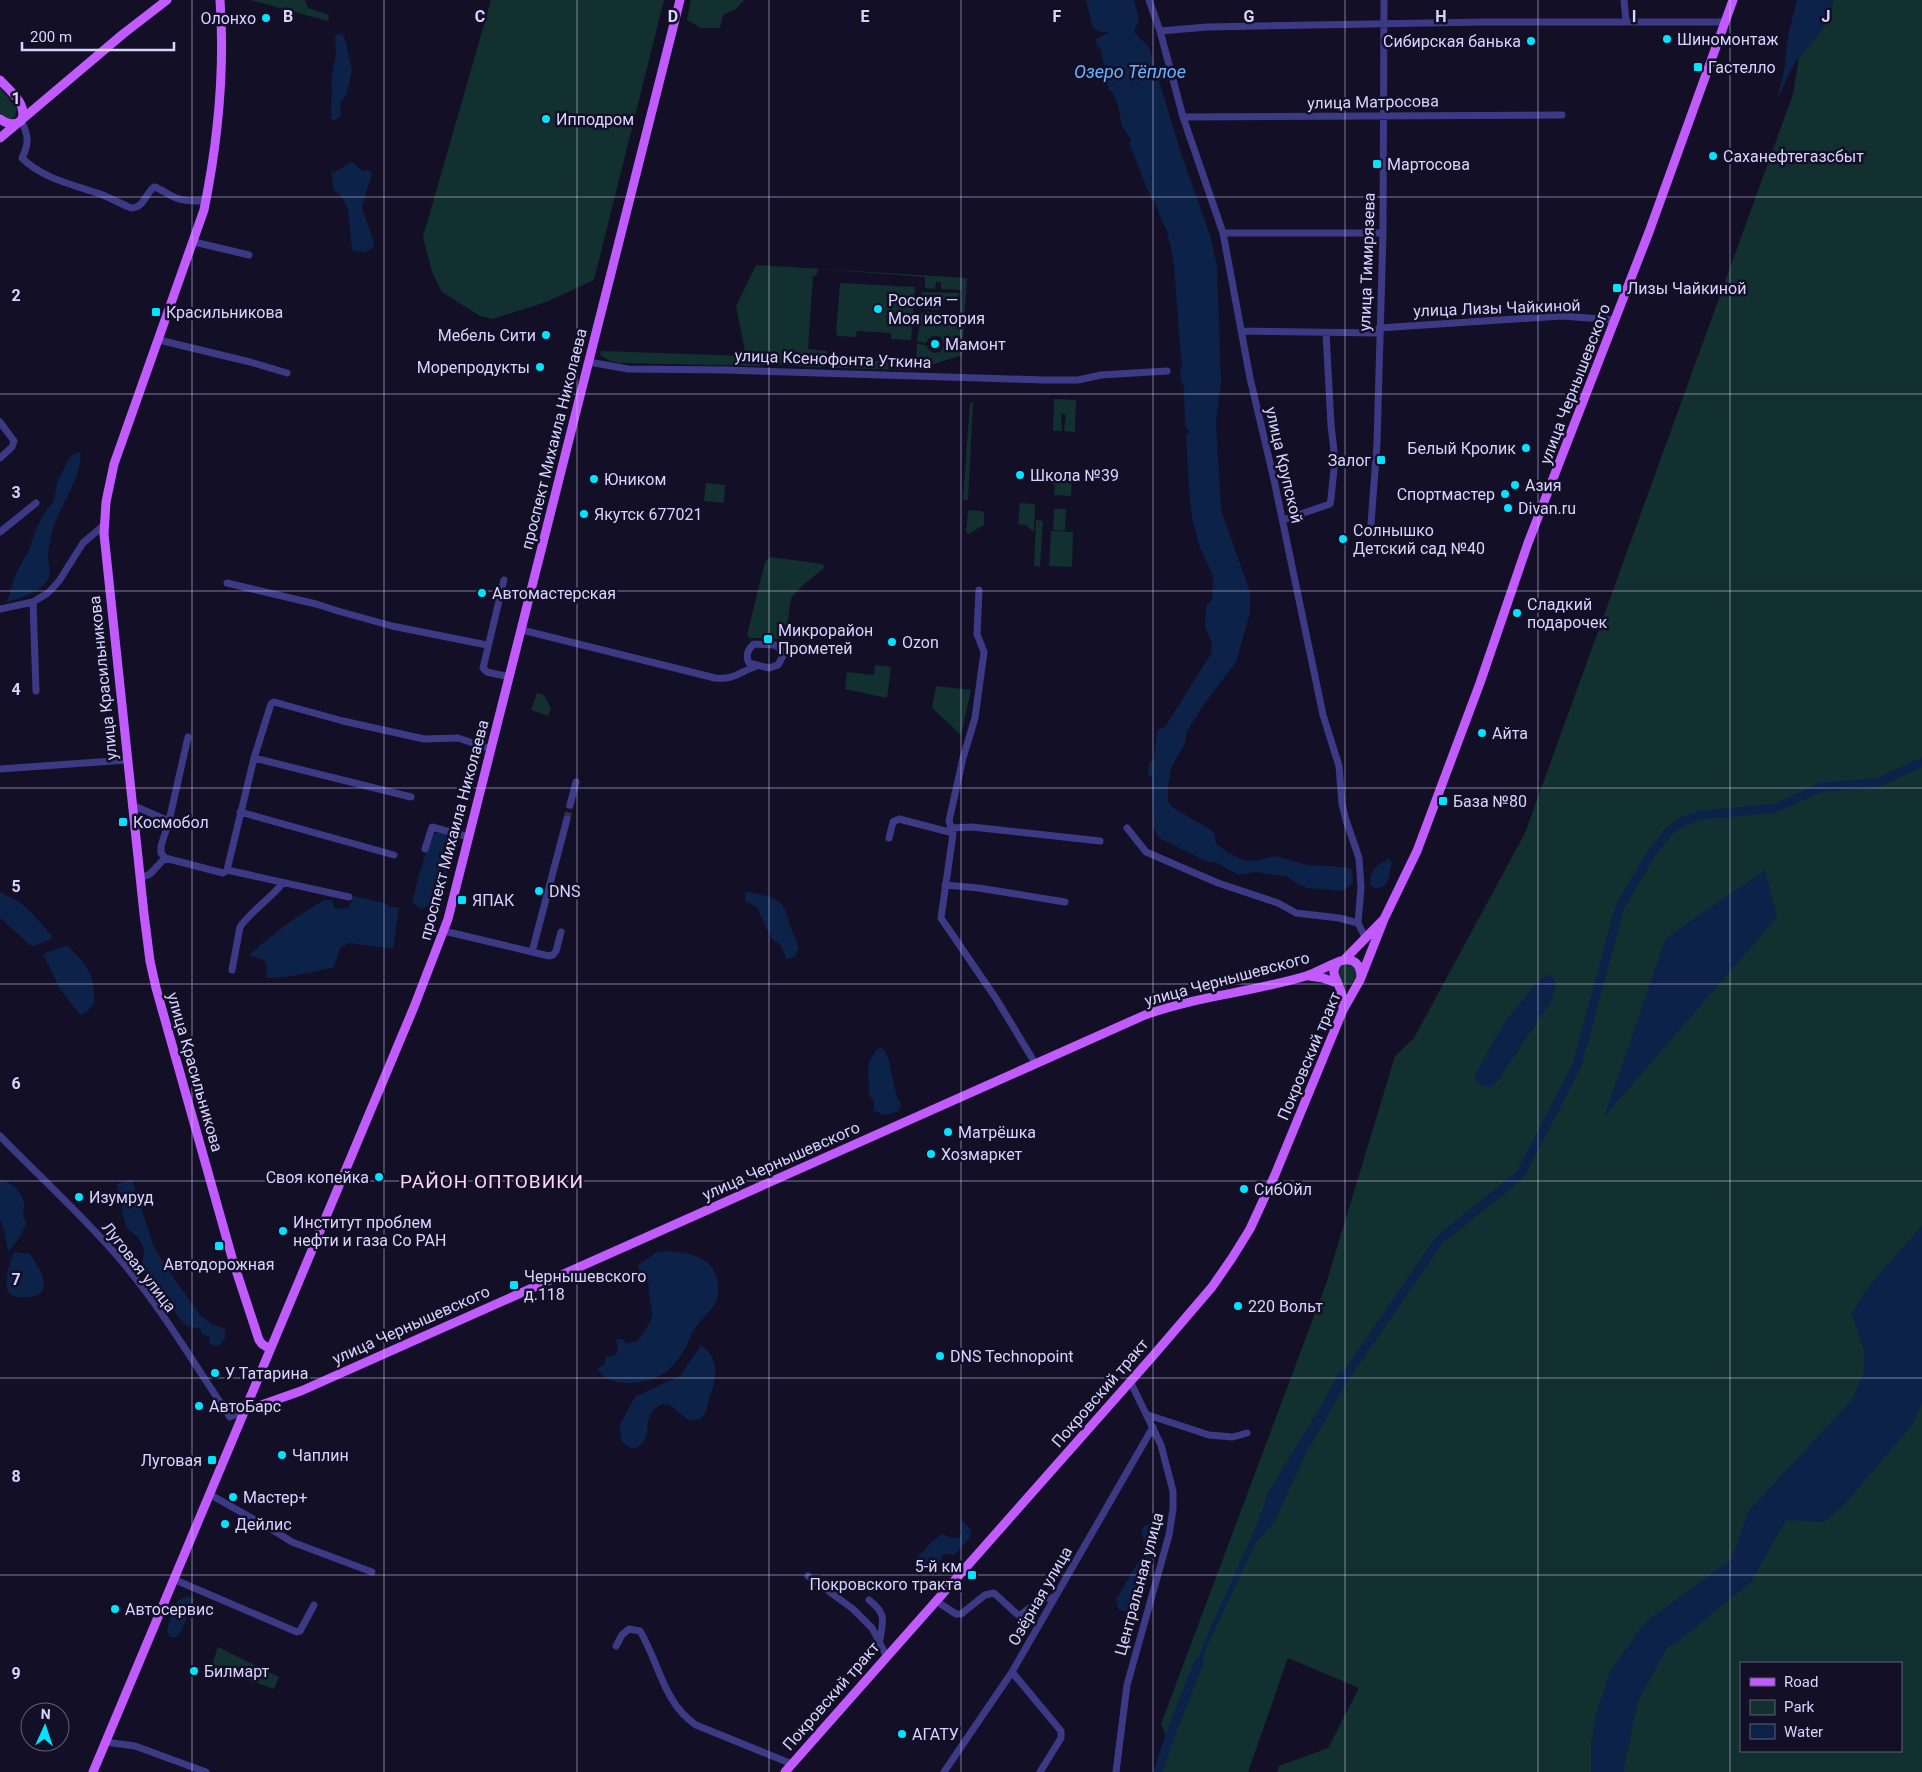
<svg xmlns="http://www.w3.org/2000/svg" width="1922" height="1772" font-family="Roboto,sans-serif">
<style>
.green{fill:#12302f;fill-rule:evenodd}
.water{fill:#0c2248}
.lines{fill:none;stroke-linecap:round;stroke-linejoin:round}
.canal{stroke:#0c2248;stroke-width:5.5}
.river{stroke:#0c2248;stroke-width:9}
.minor-tunnel{stroke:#312d47;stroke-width:7;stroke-dasharray:7 3.5;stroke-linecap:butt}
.minor{stroke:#3d3a85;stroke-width:7}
.major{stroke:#c25bff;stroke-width:9}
.grid{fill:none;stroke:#d9d4ff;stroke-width:1;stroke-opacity:0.55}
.poi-dot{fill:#00e5ff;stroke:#130f26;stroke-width:2}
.labels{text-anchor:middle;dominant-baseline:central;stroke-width:5;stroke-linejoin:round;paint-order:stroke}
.poi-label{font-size:16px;fill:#d9d4ff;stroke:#130f26;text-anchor:start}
.street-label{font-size:16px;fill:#d9d4ff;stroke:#130f26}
.water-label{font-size:18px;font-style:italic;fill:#62b6ff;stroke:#130f26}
.quarter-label{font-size:19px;letter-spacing:1px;fill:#ffd6f0;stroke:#130f26}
.grid-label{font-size:16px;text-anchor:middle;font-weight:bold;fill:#d9d4ff;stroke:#130f26;stroke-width:5;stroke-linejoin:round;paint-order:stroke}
</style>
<rect width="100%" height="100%" fill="#130f26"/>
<path class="green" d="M250,0h55l3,8 21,7 -1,6z
M491,0h173l-70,280 -48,22 -53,17 -13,-3 -38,-24 -10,-20 -9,-35z
M691,0h53l-8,9 -13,6 -3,13h-19l-14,-8z
M1808,0h114v1772h-645l2,-6 49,-18 31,-60 -71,-30 -40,114h-87l7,-32 -7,-16 165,-440 69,-228 19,-18 111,-205 268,-739zM1741,1663h160v88h-160z
M0,87l17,22 -2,8c-6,4 -10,2 -15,-2z
M756,265l211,13 -5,77 -28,9 -18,-2 1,-18 9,1 4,6 5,2 5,-1 4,-7 -3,-8c-6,-3 -12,-1 -15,6l-9,-1 4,-29 5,-1 -1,8h3l-1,-8 34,2 1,-24 -21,-1v-7h-5l-1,7 -10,-1v-11l-106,-8 -3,6 -3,1 -5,73 19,2v10l-2,6c-23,2 -43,-6 -66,-1l-139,-3 -10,-2 -9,-5 -1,-3 2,-2 144,5 -10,-50z
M840,283l75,4 -4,53 -20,-1v-6l-34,-2 -1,6 -18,-1 -2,-3z
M922,292l37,1v8l-20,-1v10l-15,-1 -3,-3z
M834,358l77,5v7l-76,-2z
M1054,399l22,1 -1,32 -11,-1 2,-16 -5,-1 1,17h-9z
M970,403h3l-5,97h-5z
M1055,477l17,1 -1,18 -17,-1z
M706,483l19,2 -1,18 -20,-2z
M1020,503l15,1 -1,28 -8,-7 -8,-1z
M1054,509h12l-1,22 -12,-1z
M968,510l14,1 2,2v12l-16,9 -2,-3z
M1036,520l7,1 -3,46 -6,-1z
M1051,531l22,1 -1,35 -23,-1z
M770,557l53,7 1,4 -23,19 -10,11 -5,37 -5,4 -31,-1 -3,-3 18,-73z
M875,665l16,2 -4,31 -42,-9 2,-17 27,3z
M936,686l35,4 -10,45 -29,-27z
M537,693l7,2 7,14 -3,7 -17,-6z
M1337 974a10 10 0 1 1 20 0a10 10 0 1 1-20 0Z
M218,1647l61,30 -5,12 -63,-22z"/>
<path class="water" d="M1086,0h48l5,19 -5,13 15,15 32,106 29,82 7,31 4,116 -5,40 5,88 29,82v21l-14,49 -31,41 -18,28 -2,12 -13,23 -4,18v18l6,6 40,24 2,11 12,10 18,8 12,-1 17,-4 33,9 35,2 9,2 1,14 -10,8 -36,-3 -11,-5 -17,-12 -10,-1 -30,5 -22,-12 -11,-2 -47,-23 -6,-12 -1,-48 -4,-4 1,-11 5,-4 3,-29 8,-3 46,-73 1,-10 -7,-18 1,-19 6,-8 1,-23 -14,-31 -7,-27 -3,-28 -3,-56 4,-2 -5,-5 -1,-41c-5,-6 -5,-16 -1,-23l-2,-5 -7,-92 -4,-23 -3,-4 2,-4c-7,-12 -10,-23 -15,-35l-2,1 -23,-58 2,-3 -9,-14 -4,-21 -6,-14h-3l-9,-44 -3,-1 -1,-7 14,-7h-10l-7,-4z
M1797,0h37l-8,22 -6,11 -26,31 -17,35 7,-28 4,-35z
M339,33l4,2 2,4 7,31 -6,26 -6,6 1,14 -7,5 -3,-3 1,-43 4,-22 -1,-17z
M351,161l12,10 6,-1 3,3 -10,35 12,34 -1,6 -7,4 -12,-1 -2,-2 -4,-39 -6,-13 -8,-7 -3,-18 8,-2z
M79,452l2,1c-1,29 -21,51 -29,79 -2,8 -4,18 -4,26 0,7 4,13 1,19 -5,14 -28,21 -42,25l9,-29 13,-23 7,-21 8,-15 10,-14 3,-18 14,-27z
M444,831l13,5 -16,57c-5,9 -11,13 -20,16l-9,-6 6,-25 14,-44z
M1389,859l3,4c-4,11 -1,24 -16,26l-6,-4c0,-14 6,-21 19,-26z
M1765,870l12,47 -173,200 62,-179z
M0,892l21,11 12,11 19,22 -1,3 -17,7 -4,-1 -30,-27z
M746,892c6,0 11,2 16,3 27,5 22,16 30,36 5,11 9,15 3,26l-9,2 -5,-13 -10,-8 -14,-31 -12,-6z
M353,896l32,7 5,4h9l-6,42 -43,-6 -9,4 -8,21c-23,4 -44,10 -67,10l1,-12 -3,-6 -15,-5 36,-30 26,-17 13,-8h8l2,8c15,1 15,2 19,-12z
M67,945c19,19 29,29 27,58l-8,10 -6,2 -20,-26 -17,-35z
M1546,975h4l6,7 -3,16 -54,81 -9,8h-6l-9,-7v-5l29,-52 35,-43z
M880,1047c13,6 12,47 21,57l-2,7 -14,4 -11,-4v-11l-5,-4c1,-22 -7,-32 11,-49z
M0,1180c10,1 23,12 24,23 1,4 -1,8 -1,12 0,2 2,4 3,7 0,6 -13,27 -18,29l-4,-21 -4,-10z
M129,1180h3l22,67 10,17 36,51 12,9 13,5c2,9 -1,13 -8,17l-7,-2 -1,-8 -6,-1 -3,-6 -13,-3 -6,-6 -22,-29 -6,-5 -4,-13 -7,-6 2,-18 -7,-13 -9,-6 -3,-7 -8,-39z
M1922,1226v177l-9,21 -70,82 -19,16 -38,-2 -36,63 -75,61 -7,2 -30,55 -15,71h-32v-34l2,-1 1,-16 16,-49 35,-50 86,-62 18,-50 103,-110 12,-28v-21l-12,-37 15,-26z
M664,1251c22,1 47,4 53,28 2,9 2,18 -3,26 -5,9 -14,15 -19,23 -4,6 -5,11 -8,17 -4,9 -14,21 -21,27 -17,13 -58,18 -69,-4l7,-3 2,-8 10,-2 2,-5 -2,-11h6l4,4c9,1 14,-4 18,-11 12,-17 8,-18 5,-36 -1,-5 1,-10 -2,-15 -4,-6 -9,-9 -9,-16l19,-13z
M14,1252l16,2c11,15 27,43 -4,43 -5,0 -12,1 -16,-3 -8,-8 0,-33 4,-42z
M701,1345c26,20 10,41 5,67 -12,19 -25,2 -36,-7l-8,-1c-4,3 -8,5 -10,8 -9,13 2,29 -19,37l-11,-7 -2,-11v-7l4,-7 11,-20 45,-21z
M1339,1372l8,6 -2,7 -39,68 -30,65 -5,8 -16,18 -49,105 -7,19 -4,4 1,-6 6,-19 54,-120 12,-34 54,-89z
M962,1520l9,10 -1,8 -16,17 -11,-1 -10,22 -18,-16 15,-17 12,-9 11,4h6l3,-6 -2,-5z
M1154,1524l4,7 -1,10 -6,9 1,12 -18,49 -5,2 -11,-4 -2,-10 27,-45 2,-10 -4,-13 4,-6z
M189,1596l2,3 4,-1 -15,36 -4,3h-6l-3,-5 1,-6 8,-22 3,-4z"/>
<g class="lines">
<path class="canal" d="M1259,870l30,4"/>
<path class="river" d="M1339,1386l100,-146 81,-65 57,-110 43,-159 31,-52 18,-23 15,-10 17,-6 75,-7 45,-21 56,-4 45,-21
M1158,1772l11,-34 30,-76"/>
<path class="minor-tunnel" d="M567,819l3,-14"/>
<path class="minor" d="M1149,0l11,31 23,86 40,116 27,145 24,102 49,235 16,51 3,38 4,16 13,38 2,29 -3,36 8,16
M1624,0l2,21
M1160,31l47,-4 277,-5h241
M1183,117l379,-2
M21,121c8,14 8,23 1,37 21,21 53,27 81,37 9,4 19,9 28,13 13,0 14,-14 23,-21 8,2 14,8 22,11 10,4 20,3 30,3
M1223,233h160
M194,242l55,13
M1379,328l183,-12 53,4
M1241,331l138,2
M159,340l91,22 37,11
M589,362l39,7 98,1 318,10h34l23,-5 66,-4
M0,422l14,19 -2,6 -12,11
M1283,520l47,-16 1,-6 4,-38 -4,-35 -5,-92
M1371,524l6,-81 6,-210 1,-233
M0,532l36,-29
M504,580l-21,88 4,4 23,5
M227,583l89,21 22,7 54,15 95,19
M979,590l-2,44 7,18 -9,66 -12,40 -14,63 4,12 -1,8 -11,77 56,82 38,63
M33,602l3,89
M0,609l33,-7 15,-9 11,-12 24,-38 21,-18
M522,630l193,48c20,2 24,-6 42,-12
M754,644l21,1 6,4 2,7 -5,9 -9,3 -20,-5c-4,-7 -1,-14 5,-19z
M254,758l157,39
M0,769l127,-9
M132,805l37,16 -8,25v7l4,5 58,15 4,-3 27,-112 17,-54 3,-2 69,19 81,18 34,-1 33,11
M570,805l6,-23
M240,812l154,43
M169,821l19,-84
M950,828l22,-1 128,14
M1127,828l19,24 72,31 60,20 18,10 43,5 19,5
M889,838l4,-16 6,-3 54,14
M425,849l7,-22 37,10
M227,870l122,27
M140,878l10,-4 15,-16
M945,885l34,3 86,14
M444,931l105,25 4,-1 3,-4 5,-19
M532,952l35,-133
M232,970l8,-43c11,-16 30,-28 43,-44
M0,1136c40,41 82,79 119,122 42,49 75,106 111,159l14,-6
M1148,1415l61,20 24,2 14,-4
M209,1494l62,35 21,13 80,30
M808,1576l45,33 19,19 14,27
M173,1579l124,53 3,-1 14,-26
M869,1600c18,14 14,20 11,40
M936,1601l20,13h5l24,-19 9,-2 24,22h2l22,-16 13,-2
M616,1646l6,-11 7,-6 11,2c19,31 23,72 56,94l96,39
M105,1742l30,4 71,26
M944,1772l68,-100
M1040,1772l21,-34v-7l-49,-59 141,-245
M1116,1772l11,-87 42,-150 4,-26v-18l-12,-46 -31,-64"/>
<path class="major" d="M220,0c5,71 -2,141 -16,210l-90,254 -8,38 -2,32 40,380 6,47 6,27 77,273 26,79 3,4 8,5
M0,80c10,11 29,25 21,41 -7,5 -14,3 -21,-2
M0,138l123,-104 44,-34
M1345,959l39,-40 33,-68 63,-168 48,-140 121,-311 84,-232
M1338,962c-9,11 -1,16 2,27 3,7 3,14 3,21
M1309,976l14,2 14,5
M244,1411l57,-20 844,-376c52,-19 108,-23 161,-39 11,-3 34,-18 43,-16 9,1 12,9 12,17
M93,1772l321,-765 34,-88 232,-919
M785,1772l367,-415 60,-70 20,-29 18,-29 24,-52 69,-167 17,-30 24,-61"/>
</g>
<path class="grid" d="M192,0v1772M384,0v1772M577,0v1772M769,0v1772M961,0v1772M1153,0v1772M1345,0v1772M1538,0v1772M1730,0v1772M0,197h1922M0,394h1922M0,591h1922M0,788h1922M0,984h1922M0,1181h1922M0,1378h1922M0,1575h1922"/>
<g class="poi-dot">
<circle cx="266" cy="18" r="5"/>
<circle cx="1667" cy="39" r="5"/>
<circle cx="1531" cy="41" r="5"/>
<rect x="1693" y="62" width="10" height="10" rx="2.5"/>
<circle cx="546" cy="119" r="5"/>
<circle cx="1713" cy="156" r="5"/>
<rect x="1372" y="159" width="10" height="10" rx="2.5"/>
<rect x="1612" y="283" width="10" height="10" rx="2.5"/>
<circle cx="878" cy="309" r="5"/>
<rect x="151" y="307" width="10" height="10" rx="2.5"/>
<circle cx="546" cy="335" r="5"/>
<circle cx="935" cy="344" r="5"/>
<circle cx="540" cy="367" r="5"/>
<circle cx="1526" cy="448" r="5"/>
<rect x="1376" y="455" width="10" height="10" rx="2.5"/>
<circle cx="1020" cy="475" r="5"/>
<circle cx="594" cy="479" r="5"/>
<circle cx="1515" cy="485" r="5"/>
<circle cx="1505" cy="494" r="5"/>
<circle cx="1508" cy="508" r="5"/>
<circle cx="584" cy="514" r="5"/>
<circle cx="1343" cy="539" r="5"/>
<circle cx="482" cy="593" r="5"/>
<circle cx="1517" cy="613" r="5"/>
<rect x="763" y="634" width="10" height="10" rx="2.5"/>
<circle cx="892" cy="642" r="5"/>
<circle cx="1482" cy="733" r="5"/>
<rect x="1438" y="796" width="10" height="10" rx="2.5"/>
<rect x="118" y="817" width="10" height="10" rx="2.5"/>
<circle cx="539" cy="891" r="5"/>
<rect x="457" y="895" width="10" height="10" rx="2.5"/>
<circle cx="948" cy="1132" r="5"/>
<circle cx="931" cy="1154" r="5"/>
<circle cx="379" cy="1177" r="5"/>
<circle cx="1244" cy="1189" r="5"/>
<circle cx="79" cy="1197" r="5"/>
<circle cx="283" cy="1231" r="5"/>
<rect x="214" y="1241" width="10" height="10" rx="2.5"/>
<rect x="509" y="1280" width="10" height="10" rx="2.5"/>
<circle cx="1238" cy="1306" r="5"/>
<circle cx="940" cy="1356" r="5"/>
<circle cx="215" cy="1373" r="5"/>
<circle cx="199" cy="1406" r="5"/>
<circle cx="282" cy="1455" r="5"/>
<rect x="207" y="1455" width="10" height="10" rx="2.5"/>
<circle cx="233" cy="1497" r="5"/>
<circle cx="225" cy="1524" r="5"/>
<rect x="967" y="1570" width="10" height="10" rx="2.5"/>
<circle cx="115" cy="1609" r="5"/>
<circle cx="194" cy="1671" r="5"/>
<circle cx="902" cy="1734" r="5"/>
</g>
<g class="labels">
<g class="poi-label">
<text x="256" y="18" text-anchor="end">Олонхо</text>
<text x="1677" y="39">Шиномонтаж</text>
<text x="1521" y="41" text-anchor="end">Сибирская банька</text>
<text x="1708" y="67">Гастелло</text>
<text x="556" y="119">Ипподром</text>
<text x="1723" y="156">Саханефтегазсбыт</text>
<text x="1387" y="164">Мартосова</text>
<text x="1627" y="288">Лизы Чайкиной</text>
<text x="888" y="300">Россия —<tspan x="888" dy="18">Моя история</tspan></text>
<text x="166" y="312">Красильникова</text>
<text x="536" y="335" text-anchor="end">Мебель Сити</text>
<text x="945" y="344">Мамонт</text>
<text x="530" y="367" text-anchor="end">Морепродукты</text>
<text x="1516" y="448" text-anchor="end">Белый Кролик</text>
<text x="1371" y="460" text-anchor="end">Залог</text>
<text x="1030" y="475">Школа №39</text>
<text x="604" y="479">Юником</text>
<text x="1525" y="485">Азия</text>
<text x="1495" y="494" text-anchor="end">Спортмастер</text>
<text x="1518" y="508">Divan.ru</text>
<text x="594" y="514">Якутск 677021</text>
<text x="1353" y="530">Солнышко<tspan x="1353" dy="18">Детский сад №40</tspan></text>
<text x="492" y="593">Автомастерская</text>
<text x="1527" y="604">Сладкий<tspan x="1527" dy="18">подарочек</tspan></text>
<text x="778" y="630">Микрорайон<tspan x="778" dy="18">Прометей</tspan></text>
<text x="902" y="642">Ozon</text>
<text x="1492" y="733">Айта</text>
<text x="1453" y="801">База №80</text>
<text x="133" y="822">Космобол</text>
<text x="549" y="891">DNS</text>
<text x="472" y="900">ЯПАК</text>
<text x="958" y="1132">Матрёшка</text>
<text x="941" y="1154">Хозмаркет</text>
<text x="369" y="1177" text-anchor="end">Своя копейка</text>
<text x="1254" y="1189">СибОйл</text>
<text x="89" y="1197">Изумруд</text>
<text x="293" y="1222">Институт проблем<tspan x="293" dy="18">нефти и газа Со РАН</tspan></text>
<text x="219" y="1264" text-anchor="middle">Автодорожная</text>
<text x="524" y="1276">Чернышевского<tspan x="524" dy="18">д.118</tspan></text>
<text x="1248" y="1306">220 Вольт</text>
<text x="950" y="1356">DNS Technopoint</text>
<text x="225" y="1373">У Татарина</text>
<text x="209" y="1406">АвтоБарс</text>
<text x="292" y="1455">Чаплин</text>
<text x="202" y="1460" text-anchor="end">Луговая</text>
<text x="243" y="1497">Мастер+</text>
<text x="235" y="1524">Дейлис</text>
<text x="962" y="1566" text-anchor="end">5-й км<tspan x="962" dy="18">Покровского тракта</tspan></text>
<text x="125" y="1609">Автосервис</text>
<text x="204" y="1671">Билмарт</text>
<text x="912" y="1734">АГАТУ</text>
</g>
<g class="street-label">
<text transform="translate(1373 102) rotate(-1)">улица Матросова</text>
<text transform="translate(1367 262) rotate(-88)">улица Тимирязева</text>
<text transform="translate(1497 308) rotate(-2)">улица Лизы Чайкиной</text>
<text transform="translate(833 359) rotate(2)">улица Ксенофонта Уткина</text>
<text transform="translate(1575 384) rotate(-69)">улица Чернышевского</text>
<text transform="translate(554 439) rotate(-76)">проспект Михаила Николаева</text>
<text transform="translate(1284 465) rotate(77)">улица Крупской</text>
<text transform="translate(103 678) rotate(-96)">улица Красильникова</text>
<text transform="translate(454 830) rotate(-75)">проспект Михаила Николаева</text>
<text transform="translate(1227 979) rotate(-15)">улица Чернышевского</text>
<text transform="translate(1309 1056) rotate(-67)">Покровский тракт</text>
<text transform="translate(195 1072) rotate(74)">улица Красильникова</text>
<text transform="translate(781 1161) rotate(-24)">улица Чернышевского</text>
<text transform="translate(139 1267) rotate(52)">Луговая улица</text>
<text transform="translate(411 1325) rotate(-24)">улица Чернышевского</text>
<text transform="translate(1100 1393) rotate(-49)">Покровский тракт</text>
<text transform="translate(1139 1584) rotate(-75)">Центральная улица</text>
<text transform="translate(1040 1596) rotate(-60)">Озёрная улица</text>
<text transform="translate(831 1696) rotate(-49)">Покровский тракт</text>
</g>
<g class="water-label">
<text x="1130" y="71">Озеро Тёплое</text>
</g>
<g class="quarter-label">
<text x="492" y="1181">РАЙОН ОПТОВИКИ</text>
</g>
</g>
<g class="grid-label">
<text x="288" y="22">B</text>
<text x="480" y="22">C</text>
<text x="673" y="22">D</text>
<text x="865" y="22">E</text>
<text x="1057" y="22">F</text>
<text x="1249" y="22">G</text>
<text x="1441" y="22">H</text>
<text x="1634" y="22">I</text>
<text x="1826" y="22">J</text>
<text x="16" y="104">1</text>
<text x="16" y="301">2</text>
<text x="16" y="498">3</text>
<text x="16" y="695">4</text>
<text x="16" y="892">5</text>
<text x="16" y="1089">6</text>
<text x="16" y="1285">7</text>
<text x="16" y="1482">8</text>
<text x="16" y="1679">9</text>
</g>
<rect x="1740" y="1662" width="162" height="90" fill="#130f26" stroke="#625e7d"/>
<rect x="1750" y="1678" width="25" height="8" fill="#c25bff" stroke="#625e7d"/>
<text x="1784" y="1687" font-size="15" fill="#d9d4ff">Road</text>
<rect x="1750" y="1700" width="25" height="15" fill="#12302f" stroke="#625e7d"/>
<text x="1784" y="1712" font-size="15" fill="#d9d4ff">Park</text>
<rect x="1750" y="1724" width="25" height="15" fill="#0c2248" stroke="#625e7d"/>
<text x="1784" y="1737" font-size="15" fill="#d9d4ff">Water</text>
<g transform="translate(45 1727) rotate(3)"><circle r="24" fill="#130f26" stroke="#625e7d"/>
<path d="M0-4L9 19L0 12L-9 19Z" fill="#00e5ff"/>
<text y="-8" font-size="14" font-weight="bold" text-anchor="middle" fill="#d9d4ff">N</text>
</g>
<path d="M22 42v8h152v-8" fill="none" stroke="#d9d4ff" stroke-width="2.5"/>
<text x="30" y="42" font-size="15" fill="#d9d4ff" stroke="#130f26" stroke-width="4" paint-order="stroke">200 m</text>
</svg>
